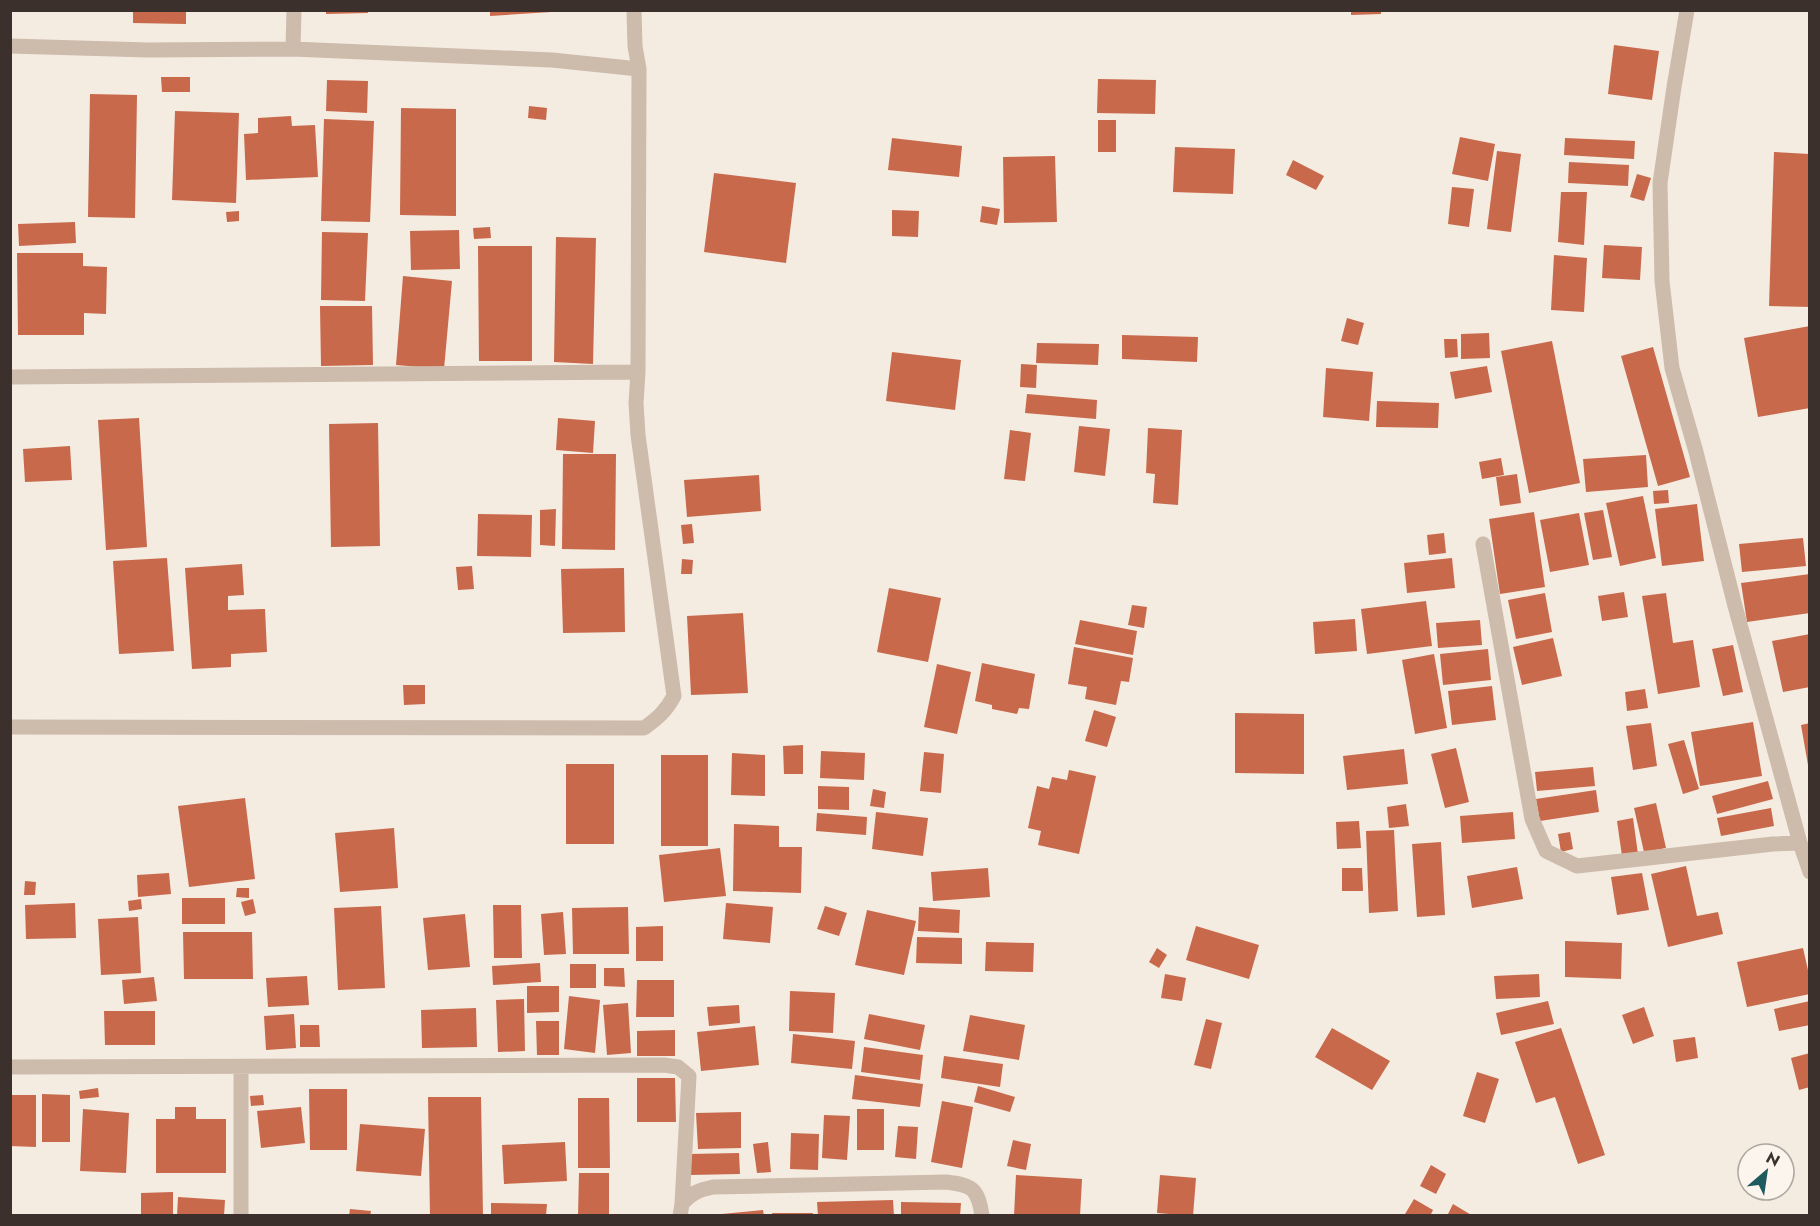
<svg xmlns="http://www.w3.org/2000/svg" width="1820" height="1226" font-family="Jost,sans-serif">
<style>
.building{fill:#c8694b}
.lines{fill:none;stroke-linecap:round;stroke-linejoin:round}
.minor{stroke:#cdbbac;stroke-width:15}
</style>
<rect width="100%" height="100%" fill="#f4ebe1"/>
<path class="building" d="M133,10h53v14l-53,-1z
M326,10h42v3l-42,1z
M490,10h61v2l-61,4z
M1351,10h30v4l-30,1z
M1614,45l45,6 -7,49 -44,-6z
M161,77h29v15h-28z
M1098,79l58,1 -1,34 -58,-1z
M327,80l41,1 -1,32 -41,-2z
M90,94l47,1 -2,123 -47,-1z
M529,106l18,2 -1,12 -18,-2z
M401,108l55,1v107l-56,-1z
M175,111l64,2 -3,90 -64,-3z
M291,116l1,10 23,-1 3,52 -72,3 -2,-46 14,-1v-15z
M324,119l50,2 -4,101 -49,-1z
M1098,120h18v32h-18z
M1460,137l35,7 -7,37 -36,-7z
M892,138l70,8 -3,31 -71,-7z
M1565,138l70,3 -1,18 -70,-4z
M1175,147l60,2 -2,45 -60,-2z
M1497,151l24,3 -10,78 -24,-3z
M1774,152l36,2v153l-41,-1z
M1055,156l2,66 -53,1 -1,-66z
M1293,160l31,16 -8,14 -30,-15z
M1569,162l60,3 -1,21 -60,-3z
M714,173l82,10 -10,80 -82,-11z
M1637,174l14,4 -7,23 -14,-4z
M1452,187l22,2 -5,38 -21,-3z
M1561,192h26l-3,53 -26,-3z
M982,206l18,3 -3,16 -17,-3z
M892,210l27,1 -1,26 -26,-1z
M239,211v10l-12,1 -1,-10z
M75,222l1,21 -57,3 -1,-22z
M490,227l1,11 -17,1 -1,-11z
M459,230l1,39 -49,1 -1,-39z
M322,232l46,1 -3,68 -44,-1z
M556,237l40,1 -3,126 -39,-2z
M1604,245l38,2 -2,33 -38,-2z
M478,246h54v115h-53z
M17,253h66v13l24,1 -1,47 -22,-1v22h-66z
M1554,255l33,3 -3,54 -33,-2z
M403,276l49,5 -8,88 -48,-4z
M320,306h52l1,59 -52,1z
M1347,318l17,5 -6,22 -17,-4z
M1810,326v82l-52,9 -14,-79z
M1489,333l1,25 -29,1v-25z
M1122,335l76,2 -1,25 -75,-3z
M1444,339h13l1,18 -13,1z
M1552,341l28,142 -51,10 -28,-142z
M1037,343l62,1 -1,21 -62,-2z
M1653,347l37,130 -32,9 -37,-130z
M892,352l69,8 -6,50 -69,-9z
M1021,364l16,1 -1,23 -16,-1z
M1487,366l5,26 -37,7 -5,-27z
M1326,368l47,4 -4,49 -46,-4z
M1027,394l70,6 -1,19 -71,-6z
M1377,401l62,2 -1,25 -62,-1z
M139,418l8,129 -41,3 -8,-130z
M558,418l37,3 -2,32 -37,-3z
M378,423l2,123 -49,1 -2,-123z
M1079,426l31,3 -5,47 -31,-4z
M1148,428l34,2 -4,75 -25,-2 2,-29 -9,-1z
M1010,430l21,3 -6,48 -21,-2z
M70,446l2,34 -47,2 -2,-33z
M563,454h53l-1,96 -53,-1z
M1646,455l2,32 -62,5 -3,-33z
M1501,458l3,17 -22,4 -3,-17z
M1517,474l4,29 -21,3 -4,-29z
M759,475l2,36 -74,6 -3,-37z
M1668,490l1,13 -15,1 -1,-13z
M1643,496l13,62 -36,8 -14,-63z
M1697,504l7,57 -42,5 -7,-57z
M556,509l-1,37 -15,-1v-35z
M1603,510l9,47 -19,3 -9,-47z
M1534,512l11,75 -45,7 -11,-75z
M1579,513l10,52 -39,7 -10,-52z
M478,514l54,1 -1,42 -54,-1z
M692,524l2,19 -11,1 -2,-19z
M1444,533l2,20 -17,2 -2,-20z
M1803,538l3,28 -64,6 -3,-28z
M167,558l7,93 -55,3 -6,-93z
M1452,558l3,30 -48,5 -3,-30z
M682,559l11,1 -1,14h-11z
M242,564l2,31 -16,1v14l37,-1 2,43 -36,2v13l-39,2 -7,-101z
M472,566l2,23 -16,1 -2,-23z
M624,568l1,64 -62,1 -2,-64z
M1810,574v39l-63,9 -6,-39z
M889,588l52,10 -13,64 -51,-10z
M1624,592l4,25 -26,4 -4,-25z
M1545,593l7,39 -36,7 -8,-39z
M1666,593l7,50 20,-3 7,47 -42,7 -16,-98z
M1426,601l6,45 -65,8 -6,-45z
M1132,605l15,2 -3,21 -16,-3z
M743,613l5,80 -57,2 -4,-79z
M1355,619l2,32 -42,3 -2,-32z
M1080,620l57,11 -4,24 -58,-11z
M1480,620l2,25 -44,3 -2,-25z
M1810,634v53l-27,5 -11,-51z
M1553,638l9,38 -40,9 -9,-38z
M1733,645l10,47 -20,4 -11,-47z
M1074,647l59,11 -4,24 -8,-1 -5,24 -31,-6 2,-12 -19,-3z
M1488,649l3,31 -48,5 -3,-31z
M1434,654l13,74 -32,6 -13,-74z
M982,663l53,11 -6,35 -10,-1 -2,6 -25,-5v-4l-17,-4z
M937,664l34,8 -14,62 -33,-7z
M403,685h22v19l-21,1z
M1492,686l4,34 -44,5 -4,-34z
M1645,689l3,19 -21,3 -2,-19z
M1094,710l22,7 -9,30 -22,-6z
M1235,713l69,1v60l-69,-1z
M1753,722l9,54 -62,10 -9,-54z
M1651,723l6,43 -24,4 -7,-44z
M1810,723v42h-2l-7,-40z
M1684,740l15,49 -16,5 -15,-50z
M803,745v29h-19l-1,-28z
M1456,748l13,54 -24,6 -14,-54z
M1404,749l4,35 -61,6 -4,-34z
M821,751l44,2 -1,27 -44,-2z
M924,752l20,2 -3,39 -21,-2z
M732,753l33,2v41l-34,-1z
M661,755h47v91h-47z
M566,764h48v80h-48z
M1593,767l2,19 -58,5 -2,-19z
M1069,770l27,6 -17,78 -41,-9 3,-14 -13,-3 9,-42 12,3 3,-12 15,3z
M1768,781l5,18 -56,15 -5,-18z
M818,786l31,1v23l-31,-1z
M873,789l13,3 -2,16 -14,-2z
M1596,790l3,22 -59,9 -4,-22z
M245,798l10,81 -66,8 -11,-81z
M1656,803l10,45 -22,4 -10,-44z
M1406,804l3,22 -20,2 -2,-21z
M1771,808l3,18 -53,10 -4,-18z
M876,812l52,6 -5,38 -51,-7z
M1513,812l2,27 -53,4 -2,-27z
M817,813l50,4 -1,18 -50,-4z
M1633,818l5,36 -16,2 -5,-35z
M1359,821l2,27 -24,1 -1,-27z
M734,824l45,2v21h23l-1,46 -68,-2z
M394,828l4,60 -58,4 -5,-59z
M1394,830l4,81 -29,2 -3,-82z
M1570,832l3,17 -12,3 -3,-18z
M1441,842l4,73 -28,2 -5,-73z
M720,848l6,48 -62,6 -5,-47z
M1686,866l11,50 21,-4 5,22 -55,13 -17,-73z
M1517,867l6,32 -51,9 -5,-32z
M988,868l2,29 -57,4 -2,-29z
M1342,868h20l1,23h-21z
M169,873l2,21 -33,3 -1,-22z
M1642,873l7,37 -32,5 -6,-38z
M25,881l11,1 -1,13h-11z
M237,888h12v10l-13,-1z
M182,898h43v26h-43z
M141,899l1,10 -13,2 -1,-10z
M253,899l3,14 -11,3 -4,-14z
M75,903l1,35 -50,1 -1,-34z
M726,903l47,4 -3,36 -47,-4z
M493,905h28l1,53h-28z
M381,906l4,82 -47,2 -4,-82z
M825,906l22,7 -8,23 -22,-7z
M628,907l1,47h-56l-1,-46z
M919,907l41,3 -1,23 -41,-2z
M867,910l49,11 -12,54 -49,-10z
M563,912l3,42 -22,1 -3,-41z
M465,914l5,53 -42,3 -5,-52z
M138,917l3,56 -40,2 -3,-56z
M663,926v35h-27v-34z
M1196,926l63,19 -10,34 -63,-19z
M183,932h69l1,47h-69z
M917,937l45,1v26l-46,-1z
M1565,941l57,2 -1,36 -56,-2z
M986,942l48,1 -1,29 -48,-1z
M1157,948l10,7 -8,13 -10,-6z
M1803,948l7,31v15l-63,13 -10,-45z
M540,963l1,19 -48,3 -1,-19z
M570,964h26v24h-26z
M604,968h20l1,19 -21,-1z
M1165,974l21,4 -4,23 -21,-3z
M1539,974l1,23 -44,2 -2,-23z
M307,976l2,29 -41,2 -2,-29z
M154,977l3,24 -33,3 -2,-24z
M637,980h37v37h-38z
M527,986h32v26l-32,1z
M790,991l45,2 -2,40 -44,-2z
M569,996l31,4 -5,53 -31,-4z
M524,999l1,52 -27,1 -2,-52z
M1548,1001l6,23 -53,11 -5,-22z
M1810,1001v24l-31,6 -5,-22z
M628,1003l3,50 -24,2 -4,-50z
M739,1005l1,18 -31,3 -2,-19z
M1644,1007l10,29 -21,8 -11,-29z
M476,1008l1,39 -55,1 -1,-38z
M104,1011h51v34h-50z
M294,1014l2,34 -30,2 -2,-34z
M869,1014l56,11 -5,25 -56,-11z
M970,1015l55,10 -6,35 -56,-9z
M1206,1019l16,4 -11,46 -17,-4z
M536,1021h23v34h-22z
M300,1025h19l1,22h-20z
M755,1026l4,39 -58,6 -4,-39z
M1332,1028l58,33 -18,29 -57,-33z
M1561,1028l44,127 -27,9 -23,-67 -19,6 -21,-61z
M675,1030v26h-38v-25z
M793,1034l62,7 -3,28 -61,-6z
M1695,1037l3,21 -22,4 -3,-22z
M864,1047l59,8 -3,25 -59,-8z
M1810,1053v34l-11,3 -8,-32z
M944,1056l59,8 -3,23 -59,-9z
M1477,1072l22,7 -14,44 -22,-7z
M855,1075l68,9 -3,23 -68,-8z
M637,1078h38l1,44h-39z
M978,1086l37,11 -5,15 -36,-10z
M98,1088l1,9 -19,2 -1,-8z
M309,1089h38v61h-37z
M42,1094l28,1v47h-28z
M10,1095h26v52l-26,-1z
M263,1095l1,10 -13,1 -1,-10z
M428,1097h53l2,119h-53z
M578,1098h31l1,70h-32z
M942,1101l31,6 -11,61 -31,-6z
M175,1107h21v12h30v54h-70v-54h19z
M301,1107l4,36 -44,5 -4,-37z
M83,1109l46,4 -3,60 -46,-2z
M857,1109h27v41h-27z
M741,1112v36l-43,1 -2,-36z
M824,1115l26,1 -3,44 -25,-2z
M360,1124l65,5 -4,47 -65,-5z
M898,1126l20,1 -2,32 -21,-2z
M791,1133l28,1 -1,36 -28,-1z
M1013,1140l18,4 -5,26 -19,-4z
M565,1142l2,39 -63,3 -2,-39z
M768,1142l3,30 -14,1 -4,-29z
M739,1153l1,21 -50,1v-21z
M1431,1165l15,9 -10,20 -16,-8z
M579,1173h30v43h-31z
M1016,1175l66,4 -2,37h-66z
M1160,1175l36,3 -3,38 -36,-3z
M173,1192v24h-32v-23z
M178,1197l47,3 -1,16h-47z
M1414,1199l19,11 -3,6 -25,-2z
M893,1200l1,16h-76l-1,-14z
M901,1202l60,1 -1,13h-59z
M491,1203l56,1 -1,12h-55z
M1453,1204l20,12h-26z
M350,1209l21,2 -1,5h-21z
M763,1210l1,6h-42v-2z
M772,1213h41v3h-40z"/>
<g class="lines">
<path class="minor" d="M1687,10l-13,77 -14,96 2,98 10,87 24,84 39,154 65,237 10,29
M10,46l138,4 145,-1 259,11 87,9 -4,-23 -1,-36
M293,49l1,-39
M10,377l628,-5
M1483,544l49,275 14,32 31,15 196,-22 27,-1
M10,727l634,1c14,-10 22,-17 30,-32l-36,-261 -2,-32 2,-31 1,-303
M10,1067l654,-2 14,2 11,9 -7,128 -2,12
M241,1067v149
M682,1204c9,-11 17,-14 31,-17l233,-5c26,3 32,6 36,34"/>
</g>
<rect width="1820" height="1226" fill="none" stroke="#3b302b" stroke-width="24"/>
<g transform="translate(1766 1172) rotate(29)"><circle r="28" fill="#fbf5ee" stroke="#aea6a0" stroke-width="1.5"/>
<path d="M0-4.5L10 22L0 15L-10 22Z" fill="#1f5a5e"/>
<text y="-9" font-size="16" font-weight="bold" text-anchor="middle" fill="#3b302b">N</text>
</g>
</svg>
